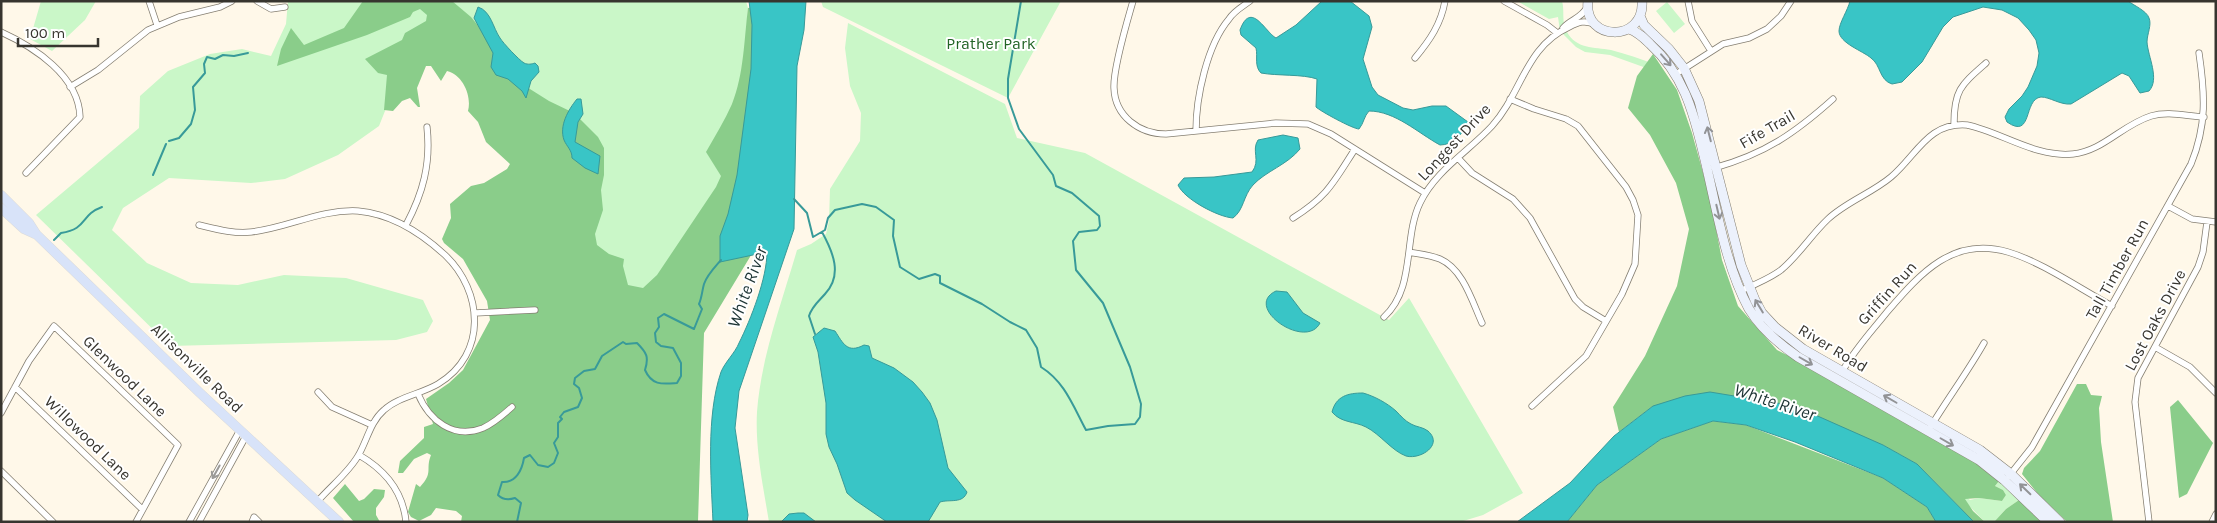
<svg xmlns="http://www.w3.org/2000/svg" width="2217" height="523" font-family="Karla,sans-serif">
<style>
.green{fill:#caf7c8}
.forest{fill:#8acd8a}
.water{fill:#39c5c6;stroke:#389a99}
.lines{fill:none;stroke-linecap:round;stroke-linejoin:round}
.stream{stroke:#389a99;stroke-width:2}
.street-casing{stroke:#857f72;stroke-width:7}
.secondary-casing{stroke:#857f72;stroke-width:10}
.primary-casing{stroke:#dbdbda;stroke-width:10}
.street{stroke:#fff;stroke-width:5.5}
.secondary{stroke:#ecf1fc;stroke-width:9}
.primary{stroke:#d8e3f9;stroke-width:9}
.oneway{stroke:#929396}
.oneway2{stroke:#9b9a97}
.labels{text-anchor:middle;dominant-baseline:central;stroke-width:4;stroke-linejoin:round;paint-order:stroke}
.park-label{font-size:16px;fill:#226426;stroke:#fff}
.street-label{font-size:16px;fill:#37352f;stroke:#fff}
.water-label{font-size:18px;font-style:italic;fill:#1d3434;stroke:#fff}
</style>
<rect width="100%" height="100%" fill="#fff8e9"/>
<path class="green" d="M41,1h55l-11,19 -33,31 -22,-12z
M288,1h458l2,7 -7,96 -22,104 -79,98 -197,-260 -46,35 -18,45 -41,29 -53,24 -34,4 -82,-5 -46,30 -11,22 35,33 44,20 47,2 46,-10 62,3 77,22 10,21 -6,11 -31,8 -226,6 -134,-131 103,-87 1,-32 28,-25 42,-17 32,-5 29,7 15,-32z
M821,1h240l-53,97 -185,-91z
M1517,1h45c3,10 -1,21 5,31 9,17 27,15 44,18 15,4 31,9 45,15l8,24v16l12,40 11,18 3,14 18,52 -7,27c26,47 1,47 -3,91 -1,4 -2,11 -1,15 4,12 40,8 51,9 9,0 17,5 26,6 6,2 13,0 19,2 7,2 13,7 20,10 19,8 25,5 40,22l24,3 8,3 11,19 29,21 45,43 9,-2 23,3 4,-6 -3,-5 -8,-4 4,-5 20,19 -13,9 -12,13h-9l-62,-63 -24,-15 -18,-25 -30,-6 -15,-15 -22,-6 -23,-12h-18l-17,-5 -49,-2 -11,-6 -4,-6 4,-28 14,-36v-10l-3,-11 -9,-20 5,-28 -19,-64 -11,-18 -13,-41 1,-16 -4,-12 -8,-8 -39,-14 -25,-3 -9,-5 -16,-16 -2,-14 -9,2z
M1667,2l18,22 -11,9 -18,-22z
M848,23l157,81 12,34 68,15 304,167 20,-22 114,195 -40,22 -23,7h-691c-6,-36 -14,-74 -12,-110 4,-55 25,-110 40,-162l14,-6 15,-10 3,-13 1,-32 30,-48 1,-28 -11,-27 -5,-38z"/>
<path class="forest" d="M363,1h89l19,16 36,44 15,23 27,17 25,12 24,24 6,11v27l-3,15 2,20 -8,24 2,11 12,9 15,5 -1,7 5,19 15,3 14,-13 59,-88 5,-11 -15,-24c9,-16 19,-32 26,-48 12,-30 12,-64 16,-96l12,-2 -4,241 -52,86 -6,189h-237l1,-6 -6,-5 -20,-3 -5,7 -12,6 -8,-4 -3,-5 8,-28 4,3c14,-15 5,-17 11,-32l-4,-2 -13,6 -11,14h-5l2,-12 24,-23v-11l9,-3 -7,-25 23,-16 14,-13 27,-50 -3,-19 -24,-42 -19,-16 -2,-4 9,-21 -1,-14 21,-18 13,-3 23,-14 3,-5 -24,-22 -8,-20 -10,-11c4,-15 -5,-36 -21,-40l-6,10 -10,-15h-5l-9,22 3,19h-2l-8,-9 -8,3 -9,10 -9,-1 3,-35 -9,-2 -13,-14 37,-19 3,-7 21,-12 1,-6 -7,-6 -7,3 -3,5 -43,18 -90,31 4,-17 10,-21 13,17 40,-17z
M1653,54l24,36 15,43 18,65 12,62 16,46 39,44 60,30 121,69 41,32 -4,5 8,4 3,5 -4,6 -23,-3 -14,1 8,12 12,11h-11l-57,-58 -34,-19 -230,-39 -34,26 -6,-25 32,-51 32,-70 12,-57 -13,-46 -26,-48 -22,-27 9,-32z
M2077,384h9l5,11 11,1 -3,12 2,34 12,80h-46l-29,-28 -16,-20 2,-6 16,-17z
M2178,400l35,43 -26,51 -8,4 -9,-91z
M1713,421l33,4 137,53 44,29 9,15h-369l30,-37 64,-46z
M345,484l14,17 5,-2 10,-10 11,1 -1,7 -8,11v7l4,7h-26l-21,-24z
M2019,500l26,22h-51l12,-13z"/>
<path class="water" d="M749,1h57l-2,29 -7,36 -3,163 -55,162 -4,37 13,87 -1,7h-34c-2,-46 -7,-106 8,-150 4,-10 14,-19 18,-29 12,-24 28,-65 28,-91l-47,10v-26l8,-22 9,-39 14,-106 1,-44z
M1322,1h28l19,15 3,11 -9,32 9,28 6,8 25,13 10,2 19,-4h14l22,16c-5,12 -15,23 -28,23 -22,-12 -45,-34 -71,-34 -5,5 -5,12 -10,18 -6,0 -39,-18 -43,-22l1,-28c-14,-5 -40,-3 -56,-6 -7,-7 -3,-16 -5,-25l-15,-13 -1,-5c11,-30 25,2 36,8l20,-13z
M1850,1h278c5,4 19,10 21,17 3,7 -2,16 -2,24 1,15 13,37 2,49l-9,2 -11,-17 -7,-3 -51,31c-11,1 -21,-7 -30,-7 -18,2 -8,43 -34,25l-2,-5 4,-8 13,-13 6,-9 9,-21 2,-13 -3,-13 -7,-10 -11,-12 -16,-8 -19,-3 -30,10 -10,10 -21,35 -20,20 -10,2c-13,-4 -11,-19 -21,-26 -8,-7 -32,-15 -32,-27 0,-8 9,-21 11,-30z
M478,7c13,4 15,21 22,31 3,5 19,22 24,25 4,2 8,1 11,0l3,3 1,6 -8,9 -5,17 -4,-7 -14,-12 -12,-4 -5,-8 2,-14 -19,-35z
M577,99h4l2,15 -5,8 -3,20 25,14 -2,18 -13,-6 -13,-10c0,-8 -5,-11 -8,-18 -5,-14 4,-30 13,-41z
M1283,135l15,3 2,11c-13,16 -34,22 -47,36 -10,11 -9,25 -20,33 -15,-1 -49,-19 -55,-33l6,-7 30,-1 38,-5c9,-12 -1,-21 6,-32z
M1276,291l11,1 16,21 17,10c-14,28 -78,-16 -44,-32z
M824,328l11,3c8,12 12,23 29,14l5,1 3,12 22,10 19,14 9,10 8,11 7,17 11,48 19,24c-4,12 -17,7 -27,10l-12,20h-41l-32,-22 -8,-7 -10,-29 -8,-17 -3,-13v-31l-8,-51 -5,-15z
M1710,392l85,14 88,39 34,19 57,58h-38l-9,-15 -44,-29 -88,-36 -49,-17 -33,-4 -52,18 -64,46 -30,37h-50l53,-39 44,-47 39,-30 32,-10z
M1363,393c11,3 24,10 33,18 5,5 9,10 15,13 5,3 12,3 17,7 16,14 -8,29 -22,25 -14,-5 -26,-22 -40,-29 -12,-6 -25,-4 -34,-15 4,-16 16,-19 31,-19z
M798,513h6l12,9h-35l8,-8z"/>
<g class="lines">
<path class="stream" d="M169,141l10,-3 12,-14 4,-14 -2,-23 12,-14 -1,-9 3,-7 8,2 8,-4 11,1 14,-3
M153,175l13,-31
M794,199l13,14 6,24 12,-7 3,-12 7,-8 27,-6 14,3 18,13 -1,16 7,31 19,12 16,-5 5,2v7l42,21 28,18 16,8 11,18 4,19c24,15 32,39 45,63l22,-4 27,-2 5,-7 1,-13 -11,-37 -27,-64 -27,-33 -3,-29 6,-9 18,-2 3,-4 -1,-10 -27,-23 -16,-7 -3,-11 -34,-46 -11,-31v-19l13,-78
M54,240l7,-7c27,-4 19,-18 41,-26
M815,334l-6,-18c3,-10 10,-15 16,-22 18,-19 8,-42 -3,-62
M517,522l4,-19 -6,-5c-6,2 -12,2 -17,-3l4,-13c14,1 20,-12 22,-24l6,-3 8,10 10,2 6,-4 4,-10 -4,-10 4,-6v-14l4,-4 -2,-2 4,-5 14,-5 4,-9 -3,-10 -5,-4 1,-6 9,-7 11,-2 7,-13 21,-14 3,2 11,-1c10,10 12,14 8,27 7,16 18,14 32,13l4,-7v-13l-8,-15 -12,-2 -5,-4 -1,-9 4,-6 -1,-9 6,-4 30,15 8,-20 -3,-5c3,-7 3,-13 5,-20 3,-9 11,-17 17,-24"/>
<g class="street-casing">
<path id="street" d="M149,1l8,24
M257,1l14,8 14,-2
M1133,1c-6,21 -20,67 -19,87 1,28 25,46 52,46l110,-11 32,1 23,10 94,59
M1504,1l43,24 9,7
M1688,1l4,20 19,30
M1563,28c8,-9 19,-10 24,-21
M1,32c33,15 78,44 79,85l-54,56
M1415,58c15,-18 26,-34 30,-57
M1676,74l47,-30 26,-6 18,-9 14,-13 10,-15
M70,87l28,-17 50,-40 31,-13 41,-10 12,-6
M1510,99l24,10 32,10 12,7 48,61 7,13 5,15 -3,49 -13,30 -36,62 -54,50
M1954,124c0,-34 7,-39 32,-61
M1196,131c0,-34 11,-86 33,-112 5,-8 13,-12 21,-18
M1458,158l14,15 41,26 17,19 45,81 8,8 23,14
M1714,168c51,-14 81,-35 119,-69
M2168,206l24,13 24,3
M1293,218c35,-22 40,-35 62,-69
M199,225c17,4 35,9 52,7 37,-4 69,-23 107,-21 34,3 62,21 87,44 38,36 43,99 -7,129 -17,10 -40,13 -54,26 -14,12 -17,31 -26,46 -10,17 -27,30 -40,45
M406,225c17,-32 25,-61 21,-98
M1409,252c10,2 21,3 31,7 23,10 32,42 42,64
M1740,291c14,-6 29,-12 41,-21 18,-15 30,-35 47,-51 18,-17 44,-26 63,-42 26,-22 37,-55 76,-52 34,7 69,33 106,29 30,-3 49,-29 78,-38 17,-5 35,0 53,1
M475,313l60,-3
M1384,317c32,-29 19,-79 36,-114 15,-32 49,-52 72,-77 30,-33 33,-79 77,-99 10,-5 15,-7 25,-3
M2155,347l35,20 26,26
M1842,372c12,-22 29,-40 45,-60 33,-38 65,-76 121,-60 34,10 72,37 104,54
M15,387l127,122
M318,392l14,15 40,18
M418,394c11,26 35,46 65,34 11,-5 20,-13 29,-21
M1,413l28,-52 25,-35 124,119 -42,77
M1928,431c18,-30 39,-58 56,-88
M359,455c26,15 44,36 47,67
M1,471l52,51
M2009,476l23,-29 159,-283c16,-39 14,-70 8,-111
M189,522l51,-92
M199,522l47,-86
M252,522l2,-5 5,5
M2149,522l-14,-120 3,-24 60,-111 5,-15 4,-30
M2212,522l4,-8"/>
</g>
<g class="secondary-casing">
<path id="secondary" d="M1588,1c-5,41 57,42 54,0
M1640,16l4,9 25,24 15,19 15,33 42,164 14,35 7,13 13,14 28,22 177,101 31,24 49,48
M1629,29c9,3 15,9 21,15 33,30 43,66 53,108 13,51 21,111 46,157 12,20 30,35 49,48l181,103 25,20 44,42"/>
</g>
<g class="primary-casing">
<path id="primary" d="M1,195l28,28 7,11 164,159 139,129
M1,208l23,21 11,5"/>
</g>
<use href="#street" class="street"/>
<use href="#secondary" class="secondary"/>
<use href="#primary" class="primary"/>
</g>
<defs><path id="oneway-shaft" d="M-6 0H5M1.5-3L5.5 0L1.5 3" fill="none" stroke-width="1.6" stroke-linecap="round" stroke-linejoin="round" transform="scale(1.25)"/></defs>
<g class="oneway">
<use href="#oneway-shaft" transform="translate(1666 60) rotate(49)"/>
<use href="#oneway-shaft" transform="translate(1709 134) rotate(-104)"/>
<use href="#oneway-shaft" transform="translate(1718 212) rotate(77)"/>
<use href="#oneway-shaft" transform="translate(1759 306) rotate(-121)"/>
<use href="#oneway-shaft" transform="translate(1806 361) rotate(30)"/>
<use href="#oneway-shaft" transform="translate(1890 399) rotate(-150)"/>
<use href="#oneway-shaft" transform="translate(1947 442) rotate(30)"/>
<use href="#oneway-shaft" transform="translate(2025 489) rotate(-136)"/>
</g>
<use class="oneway2" href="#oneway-shaft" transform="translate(216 472) rotate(119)"/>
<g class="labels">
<g class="park-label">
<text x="991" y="43">Prather Park</text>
</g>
<g class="street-label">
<text transform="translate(1767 129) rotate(-30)">Fife Trail</text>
<text transform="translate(1454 142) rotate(-47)">Longest Drive</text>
<text transform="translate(2117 269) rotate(-61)">Tall Timber Run</text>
<text transform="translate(1887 293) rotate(-48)">Griffin Run</text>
<text transform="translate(2155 320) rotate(-62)">Lost Oaks Drive</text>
<text transform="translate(1833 348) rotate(31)">River Road</text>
<text transform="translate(197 368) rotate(44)">Allisonville Road</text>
<text transform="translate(125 376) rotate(44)">Glenwood Lane</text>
<text transform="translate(88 438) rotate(44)">Willowood Lane</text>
</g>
<g class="water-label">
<text transform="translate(747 287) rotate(-70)">White River</text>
<text transform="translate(1775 402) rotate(18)">White River</text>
</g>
</g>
<rect width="2217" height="523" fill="none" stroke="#37352f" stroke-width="5"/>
<path d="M18 38v8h80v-8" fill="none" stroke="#37352f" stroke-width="2.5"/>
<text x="25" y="38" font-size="15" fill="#37352f" stroke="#ffffff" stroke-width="4" paint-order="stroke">100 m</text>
</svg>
